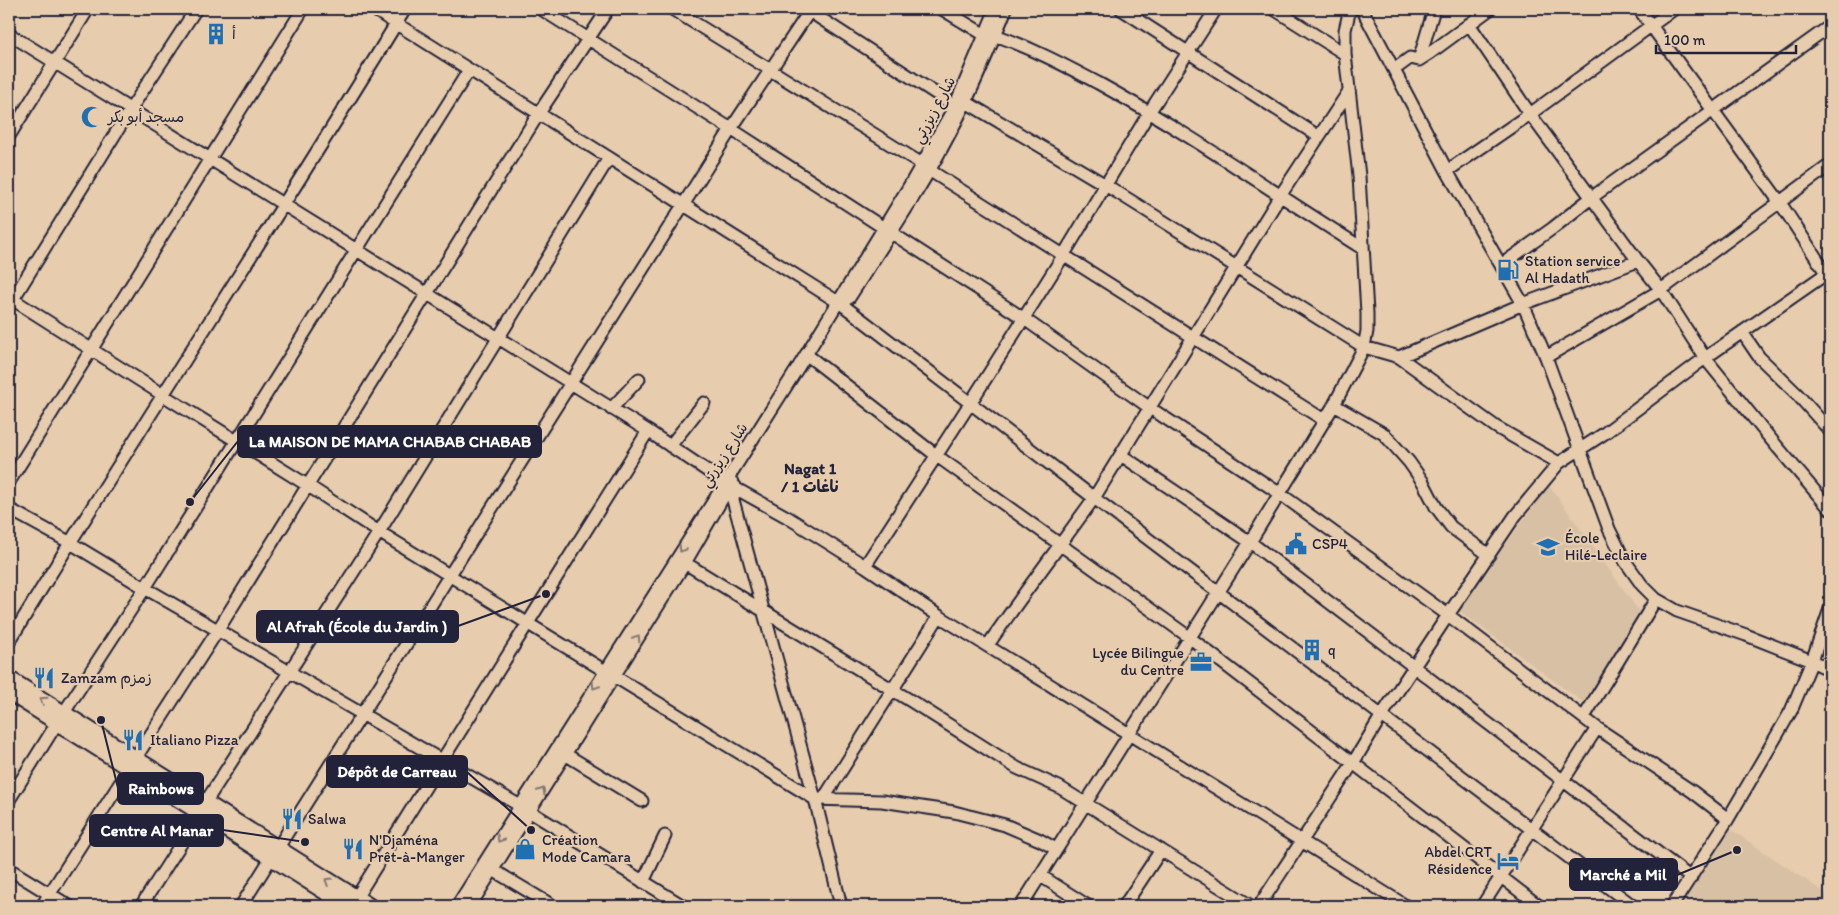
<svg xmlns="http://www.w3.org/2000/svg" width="1839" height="915" font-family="Itim,'Playpen Sans Arabic',sans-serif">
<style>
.built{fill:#d8c0a5}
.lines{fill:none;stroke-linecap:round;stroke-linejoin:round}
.minor-casing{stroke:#22223b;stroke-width:15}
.major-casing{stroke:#22223b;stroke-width:19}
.minor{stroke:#e7cdae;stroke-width:11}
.major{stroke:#e7cdae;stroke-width:15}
.oneway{stroke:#847874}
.labels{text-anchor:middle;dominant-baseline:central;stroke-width:4.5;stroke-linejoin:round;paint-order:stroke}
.poi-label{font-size:15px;fill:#22223b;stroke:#e7cdae;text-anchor:start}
.street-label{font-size:15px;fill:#22223b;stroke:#e7cdae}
.neighbourhood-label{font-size:16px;font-weight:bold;fill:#22223b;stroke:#e7cdae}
.leader{fill:none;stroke:#22223b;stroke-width:2}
.callout-dot{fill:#22223b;stroke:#e7cdae;stroke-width:2}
.callout{fill:#22223b;stroke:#22223b;stroke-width:2}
.callout-label{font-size:16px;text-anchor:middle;font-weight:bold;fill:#fff}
</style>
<rect width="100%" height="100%" fill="#e7cdae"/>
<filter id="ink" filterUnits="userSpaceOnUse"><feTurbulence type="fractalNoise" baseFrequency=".02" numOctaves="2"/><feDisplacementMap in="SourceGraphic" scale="10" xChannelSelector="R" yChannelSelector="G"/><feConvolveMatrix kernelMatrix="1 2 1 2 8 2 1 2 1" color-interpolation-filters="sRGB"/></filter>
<g filter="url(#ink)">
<path class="built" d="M1549,485l92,129 -57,89 -126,-93z
M1727,827l103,69v10h-153z"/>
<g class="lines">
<g class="minor-casing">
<path id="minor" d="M373,9l465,293
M541,9l190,120 292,189 127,90 129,85 169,122 149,113 96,64 35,27
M672,9l250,155
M806,9l149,97
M942,9l43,26
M1121,9l197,127
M1274,9l71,45
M1362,9l85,162 76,133 23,53 63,172 16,32 17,24 14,14 21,12 69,24 66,26 18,9
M1639,9l140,192 51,78
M1469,24l61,90 108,147 23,29 44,68 64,79 61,72
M9,34l639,397 76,51 63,35 78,49 74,50 467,290
M995,35c37,13 69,30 103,48 91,50 176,110 264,165
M1419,60l15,-51
M1395,69l15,-11 9,2 11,-7 60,-44
M966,102l138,82 260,163 35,10 97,70 63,36
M9,136l79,-127
M929,170l395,250
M1447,171l83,-57 144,-105
M1501,265l52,-37 38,-30 239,-172
M9,297l154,98 144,90 72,47 226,139
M849,298c35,-55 72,-109 102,-167 21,-39 38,-81 55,-122
M10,304l120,-194 66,-101
M844,306l250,192 539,408
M1742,332l17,25 38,37 33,37
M1399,357l124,-53 115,-43
M1546,357l115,-67 169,-125
M811,358l126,98 252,181 350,269
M1334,405l50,29 25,28 14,20 13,25 15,20 38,28
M611,409l28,-30
M670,446l34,-43
M1121,455l129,87 441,336
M9,482l294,-473
M735,486l-2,14 82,299 26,107
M9,509l60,33 76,46 384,223 154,95
M685,563l226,138 106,67 42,19 192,119
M865,566l106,-164 92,-146 87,-145 66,-102
M9,642c129,-213 267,-420 396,-633
M988,645c34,-50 71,-98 106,-147l186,-302 69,-105
M614,676l201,123 67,2 72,11 51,13 35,15 16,9
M63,714l82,-126 324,-518
M1584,717l72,-118
M565,754l77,47
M135,759l83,-129 321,-517 69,-104
M824,798l115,-182
M9,800l48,-77
M205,803l174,-271 230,-374
M277,849l454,-720 80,-120
M9,869l60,37
M493,870l60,36
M1041,876l47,30
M643,882l22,-46
M356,898l292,-467
M42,906l87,-137
M141,906l59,-92
M241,906l30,-48
M457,906l342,-540 111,-181 45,-79 41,-97
M470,906l215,-343 47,-81
M1021,906l229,-364 84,-137 30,-58 3,-16v-18l-8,-137 -14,-122v-24l5,-21
M1124,906l37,-56
M1259,906l94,-143 29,-48 66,-100 67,-99 44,-53 46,-30 100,-75 125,-87
M1482,906l115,-178
M1672,906l56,-87 63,-108 21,-50 18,-52"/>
</g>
<g class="major-casing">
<path id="major" d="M9,679l360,227
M9,692l339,214"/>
</g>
<use href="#minor" class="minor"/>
<use href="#major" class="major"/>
</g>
<defs><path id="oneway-chevron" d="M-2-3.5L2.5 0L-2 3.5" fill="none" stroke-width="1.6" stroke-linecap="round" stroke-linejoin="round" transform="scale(1.25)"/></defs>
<g class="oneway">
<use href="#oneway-chevron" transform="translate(682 549) rotate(122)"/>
<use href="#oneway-chevron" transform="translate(637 638) rotate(-58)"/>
<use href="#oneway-chevron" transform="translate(595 686) rotate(122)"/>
<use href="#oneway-chevron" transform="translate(43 700) rotate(-147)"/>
<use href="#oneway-chevron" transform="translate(542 791) rotate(-58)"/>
<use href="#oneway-chevron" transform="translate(500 839) rotate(122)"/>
<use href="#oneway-chevron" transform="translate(328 881) rotate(-148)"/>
</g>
</g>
<defs>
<g id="building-bare" transform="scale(1.725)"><path d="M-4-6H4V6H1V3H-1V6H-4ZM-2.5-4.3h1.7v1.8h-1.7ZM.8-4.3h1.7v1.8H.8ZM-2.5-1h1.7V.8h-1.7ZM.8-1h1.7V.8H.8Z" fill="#1f6fb2" stroke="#e7cdae" stroke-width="2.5" paint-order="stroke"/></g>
<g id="mosque-bare" transform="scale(1.725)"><path d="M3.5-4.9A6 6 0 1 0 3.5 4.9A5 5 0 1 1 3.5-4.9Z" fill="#1f6fb2" stroke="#e7cdae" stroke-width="2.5" paint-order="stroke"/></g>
<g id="fuel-bare" transform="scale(1.725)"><path d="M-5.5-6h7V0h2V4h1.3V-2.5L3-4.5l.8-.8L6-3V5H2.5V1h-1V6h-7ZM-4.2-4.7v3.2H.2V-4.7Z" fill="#1f6fb2" stroke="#e7cdae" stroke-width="2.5" paint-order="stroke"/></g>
<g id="civic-bare" transform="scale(1.725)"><path d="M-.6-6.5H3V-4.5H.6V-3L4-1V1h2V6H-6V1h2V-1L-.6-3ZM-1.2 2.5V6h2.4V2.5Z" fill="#1f6fb2" stroke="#e7cdae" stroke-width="2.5" paint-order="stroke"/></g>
<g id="school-bare" transform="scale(1.725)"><path d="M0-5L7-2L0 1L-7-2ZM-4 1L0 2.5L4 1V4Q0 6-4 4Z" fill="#1f6fb2" stroke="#e7cdae" stroke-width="2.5" paint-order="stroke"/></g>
<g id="office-bare" transform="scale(1.725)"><path d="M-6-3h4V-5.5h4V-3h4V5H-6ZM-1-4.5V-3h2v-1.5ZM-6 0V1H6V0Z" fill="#1f6fb2" stroke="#e7cdae" stroke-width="2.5" paint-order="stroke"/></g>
<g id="restaurant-bare" transform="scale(1.725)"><path d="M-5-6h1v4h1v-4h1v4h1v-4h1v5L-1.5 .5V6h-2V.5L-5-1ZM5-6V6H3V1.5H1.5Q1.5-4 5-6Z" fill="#1f6fb2" stroke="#e7cdae" stroke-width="2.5" paint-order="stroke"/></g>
<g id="shop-bare" transform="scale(1.725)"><path d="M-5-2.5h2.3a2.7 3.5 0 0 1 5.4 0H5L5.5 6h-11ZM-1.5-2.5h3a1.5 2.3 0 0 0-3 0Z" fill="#1f6fb2" stroke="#e7cdae" stroke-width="2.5" paint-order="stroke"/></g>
<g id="hotel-bare" transform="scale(1.725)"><path d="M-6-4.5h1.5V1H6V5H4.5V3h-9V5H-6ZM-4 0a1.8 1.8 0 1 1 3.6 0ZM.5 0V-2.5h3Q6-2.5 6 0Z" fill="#1f6fb2" stroke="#e7cdae" stroke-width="2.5" paint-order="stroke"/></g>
</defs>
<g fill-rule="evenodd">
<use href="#building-bare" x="216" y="34"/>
<use href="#mosque-bare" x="92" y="117"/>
<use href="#fuel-bare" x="1508" y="270"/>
<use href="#civic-bare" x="1296" y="544"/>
<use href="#school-bare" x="1548" y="547"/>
<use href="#building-bare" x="1312" y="650"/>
<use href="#office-bare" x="1201" y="662"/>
<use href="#restaurant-bare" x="44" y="678"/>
<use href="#restaurant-bare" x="133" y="740"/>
<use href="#restaurant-bare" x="292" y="819"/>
<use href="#restaurant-bare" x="353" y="849"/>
<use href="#shop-bare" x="525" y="849"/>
<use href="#hotel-bare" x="1508" y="861"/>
</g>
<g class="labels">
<g class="poi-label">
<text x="232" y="34">أ</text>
<text x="108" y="117">مسجد أبو بكر</text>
<text x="1525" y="261">Station service<tspan x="1525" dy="17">Al Hadath</tspan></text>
<text x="1565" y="538">École<tspan x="1565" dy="17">Hilé-Leclaire</tspan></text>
<text x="1312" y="544">CSP4</text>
<text x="1328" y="650">q</text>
<text x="1184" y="653" text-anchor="end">Lycée Bilingue<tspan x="1184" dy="17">du Centre</tspan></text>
<text x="61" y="678">Zamzam زمزم</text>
<text x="150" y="740">Italiano Pizza</text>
<text x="308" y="819">Salwa</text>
<text x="369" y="840">N'Djaména<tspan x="369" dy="17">Prêt-à-Manger</tspan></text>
<text x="542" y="840">Création<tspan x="542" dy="17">Mode Camara</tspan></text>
<text x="1492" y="852" text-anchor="end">Abdel CRT<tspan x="1492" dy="17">Résidence</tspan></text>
</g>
<g class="street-label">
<text transform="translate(934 110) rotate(-62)">شارع زيزرتي</text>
<text transform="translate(724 455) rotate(-57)">شارع زيزرتي</text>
</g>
<g class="neighbourhood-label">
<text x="810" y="468">Nagat 1<tspan x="810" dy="18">/ ناغات 1</tspan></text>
</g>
</g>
<path class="leader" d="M190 502L238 441M546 594L458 626M531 830L467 772M101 720L118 788M305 842L223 830M1737 850L1677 875"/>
<g class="callout-dot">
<circle cx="190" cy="502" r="5"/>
<circle cx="546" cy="594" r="5"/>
<circle cx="531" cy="830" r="5"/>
<circle cx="101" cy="720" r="5"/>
<circle cx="305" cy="842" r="5"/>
<circle cx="1737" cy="850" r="5"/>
</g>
<g class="callout">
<rect x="238" y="426" width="303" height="31" rx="5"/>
<rect x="257" y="611" width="201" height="31" rx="5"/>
<rect x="327" y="756" width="140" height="31" rx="5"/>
<rect x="118" y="773" width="85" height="31" rx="5"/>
<rect x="90" y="815" width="133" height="31" rx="5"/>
<rect x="1570" y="859" width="107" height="31" rx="5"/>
</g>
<g class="callout-label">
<text x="390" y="447">La MAISON DE MAMA CHABAB CHABAB</text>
<text x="357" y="632">Al Afrah (École du Jardin )</text>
<text x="397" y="777">Dépôt de Carreau</text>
<text x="161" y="794">Rainbows</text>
<text x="157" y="836">Centre Al Manar</text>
<text x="1623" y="880">Marché a Mil</text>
</g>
<rect width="1839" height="915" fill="none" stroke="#e7cdae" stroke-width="30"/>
<rect x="15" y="15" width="1809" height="885" fill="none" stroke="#22223b" stroke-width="2" filter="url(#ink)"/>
<path d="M1656 45v8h140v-8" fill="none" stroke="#22223b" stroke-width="2.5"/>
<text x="1664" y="45" font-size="15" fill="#22223b" stroke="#e7cdae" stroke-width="4" paint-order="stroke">100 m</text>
</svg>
